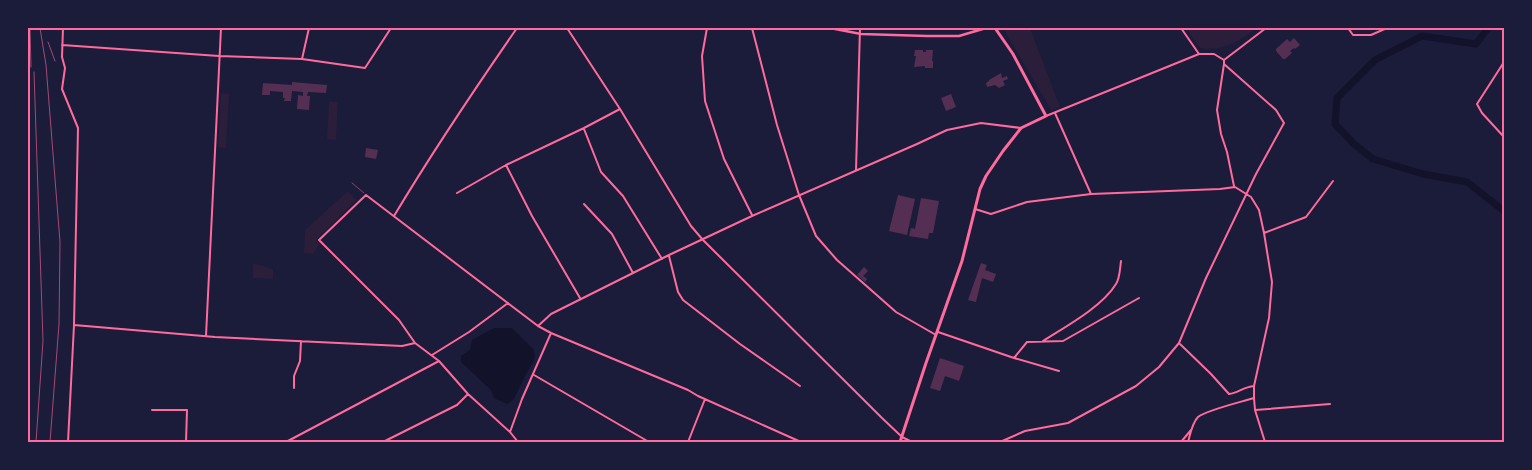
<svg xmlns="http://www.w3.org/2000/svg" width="1532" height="470" font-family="Ubuntu,sans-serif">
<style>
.green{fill:#2a1e3b}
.water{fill:#12122b}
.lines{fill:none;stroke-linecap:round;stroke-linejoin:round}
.river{stroke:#12122b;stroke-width:7}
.building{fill:#542f53}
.service{stroke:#ff6b9d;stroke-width:0.5}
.minor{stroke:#ff6b9d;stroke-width:2}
.tertiary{stroke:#ff6b9d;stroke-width:2.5}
.primary{stroke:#ff6b9d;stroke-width:3}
.rail{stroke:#a44b75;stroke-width:1}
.neatline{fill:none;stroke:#ff6b9d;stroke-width:2}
</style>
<rect width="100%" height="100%" fill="#1b1b3a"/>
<path class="green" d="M1003,28h27l30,79 -9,3z
M1186,28h71c-18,13 -34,24 -57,20z
M221,93l8,1 -3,54 -8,-1z
M329,102h9l-2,38 -9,-1z
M348,191l8,9 -40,40 4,4 -7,10 -9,-1 1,-23z
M253,263l20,6v10l-20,-1z"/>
<path class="water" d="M494,328h18l22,22 1,8 -14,26 -7,15 -7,5 -13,-6 -3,-8 -30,-28v-6l9,-6 2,-10z"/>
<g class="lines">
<path class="river" d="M1488,28l-12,16 -54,-8 -47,24 -38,38 -2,26 19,20 19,15 50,15 44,8 37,29"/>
</g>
<path class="building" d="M1294,38l6,7 -5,4 -1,-1 -4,3 2,2 -7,6h-2l-7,-8v-2l11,-10 3,3z
M915,50h8v2h3v-2h7l-1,11h1v7h-8v-2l-11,1 2,-11h-2z
M1001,73l1,5 5,-2 1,3 -5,2 2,4 -6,3 -4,-3 -8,2 -1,-4 3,-2v-1z
M292,82l35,3 -1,8 -18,-1 -1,4h3l-1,14 -12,-1 1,-14 5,1v-4l-11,-1 -1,10h-7l1,-3h-2v-6l-13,-1v4h-8l1,-12 29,2z
M951,94l5,13 -10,4 -5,-13z
M366,148l12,2 -2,9 -11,-2z
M898,195l17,4 -8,36 -18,-4z
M921,198l18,3 -6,32h-4l-1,6 -19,-3 2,-8 4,1z
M981,263l6,2 -2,5 11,4 -3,8 -11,-4 -6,24 -8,-2z
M864,267l4,4 -5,5 4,3 -2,3 -8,-7z
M940,358l24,8 -5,15 -14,-5 -5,15 -10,-3z"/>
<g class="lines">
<path class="service" d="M352,183l12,10"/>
<path class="minor" d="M63,28l-1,29 3,11 -3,21 16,39 -4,197 -6,117
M567,28l53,81 71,117 12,14 179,178 20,19 10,5
M707,28l-5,28 3,45 19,58 28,56
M752,28l25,97 22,70 17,41 21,24 59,52 40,23
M1181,28l18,26
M1348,28l5,7h18l16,-7
M62,45l157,11 83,3 63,9 26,-40
M302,59l7,-31
M1224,60l42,-32
M1504,62l-27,42 5,9 22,24
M1224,64l-7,46 4,24 6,18 7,34
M1055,113l36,81
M584,129l17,43 22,24 39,63
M506,165l26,51 48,82
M856,170l4,-142
M457,193l49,-28 78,-37 36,-19
M584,204l28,30 21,39
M975,209l16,5 36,-12 64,-8 129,-5 15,-2 16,10 8,13 5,23 8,49 -3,36 -15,68v12l1,12 10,32
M394,216c39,-65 80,-126 123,-188
M1264,233l42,-16 27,-36
M669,256l9,36 5,8 57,44 60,42
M74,325l141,12 187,9 13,-3
M538,326l13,-12 118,-59 83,-39 165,-72 30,-14 34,-7 40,5
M938,332l76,26 45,13
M206,336l15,-308
M1043,341c22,-14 59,-34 73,-57 4,-6 4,-16 5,-23
M1180,344l31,30 18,20c9,-1 14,-7 25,-8
M432,355l37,-23 39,-29
M1014,358l13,-16 36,-1 76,-43
M534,375l115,67
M294,388v-12l6,-15 1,-20
M152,410h35l-1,32
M1255,410l75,-6
M510,432l12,-33 29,-66
M286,442l153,-81
M383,442l74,-37 11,-11
M518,442l-8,-10 -42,-38 -29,-33 -24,-18 -16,-23 -80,-80 47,-45 172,131 13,7 137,57 10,6 103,46
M688,442l17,-43
M1000,442l25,-11 43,-8 68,-37 23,-19 20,-24 27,-65 50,-104 28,-51 -8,-13 -52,-46v-4l-10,-6h-15l-153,62
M1181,442l10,-12
M1188,442c2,-7 4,-19 10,-25 9,-7 43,-15 56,-19"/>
<path class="tertiary" d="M830,28l31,6 66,2h32l27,-8"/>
<path class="primary" d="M900,442l26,-79 36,-102 18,-72 6,-13 17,-25 18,-23 25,-12 -33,-62 -18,-26"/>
<path class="rail" d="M30,28l1,39
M40,28l6,37 14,177 -1,82 -9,118
M48,42l7,19
M28,61v20
M34,72l9,269 -7,101"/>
</g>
<rect width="1532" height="470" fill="none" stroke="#1b1b3a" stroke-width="58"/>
<rect x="29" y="29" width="1474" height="412" class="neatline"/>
</svg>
